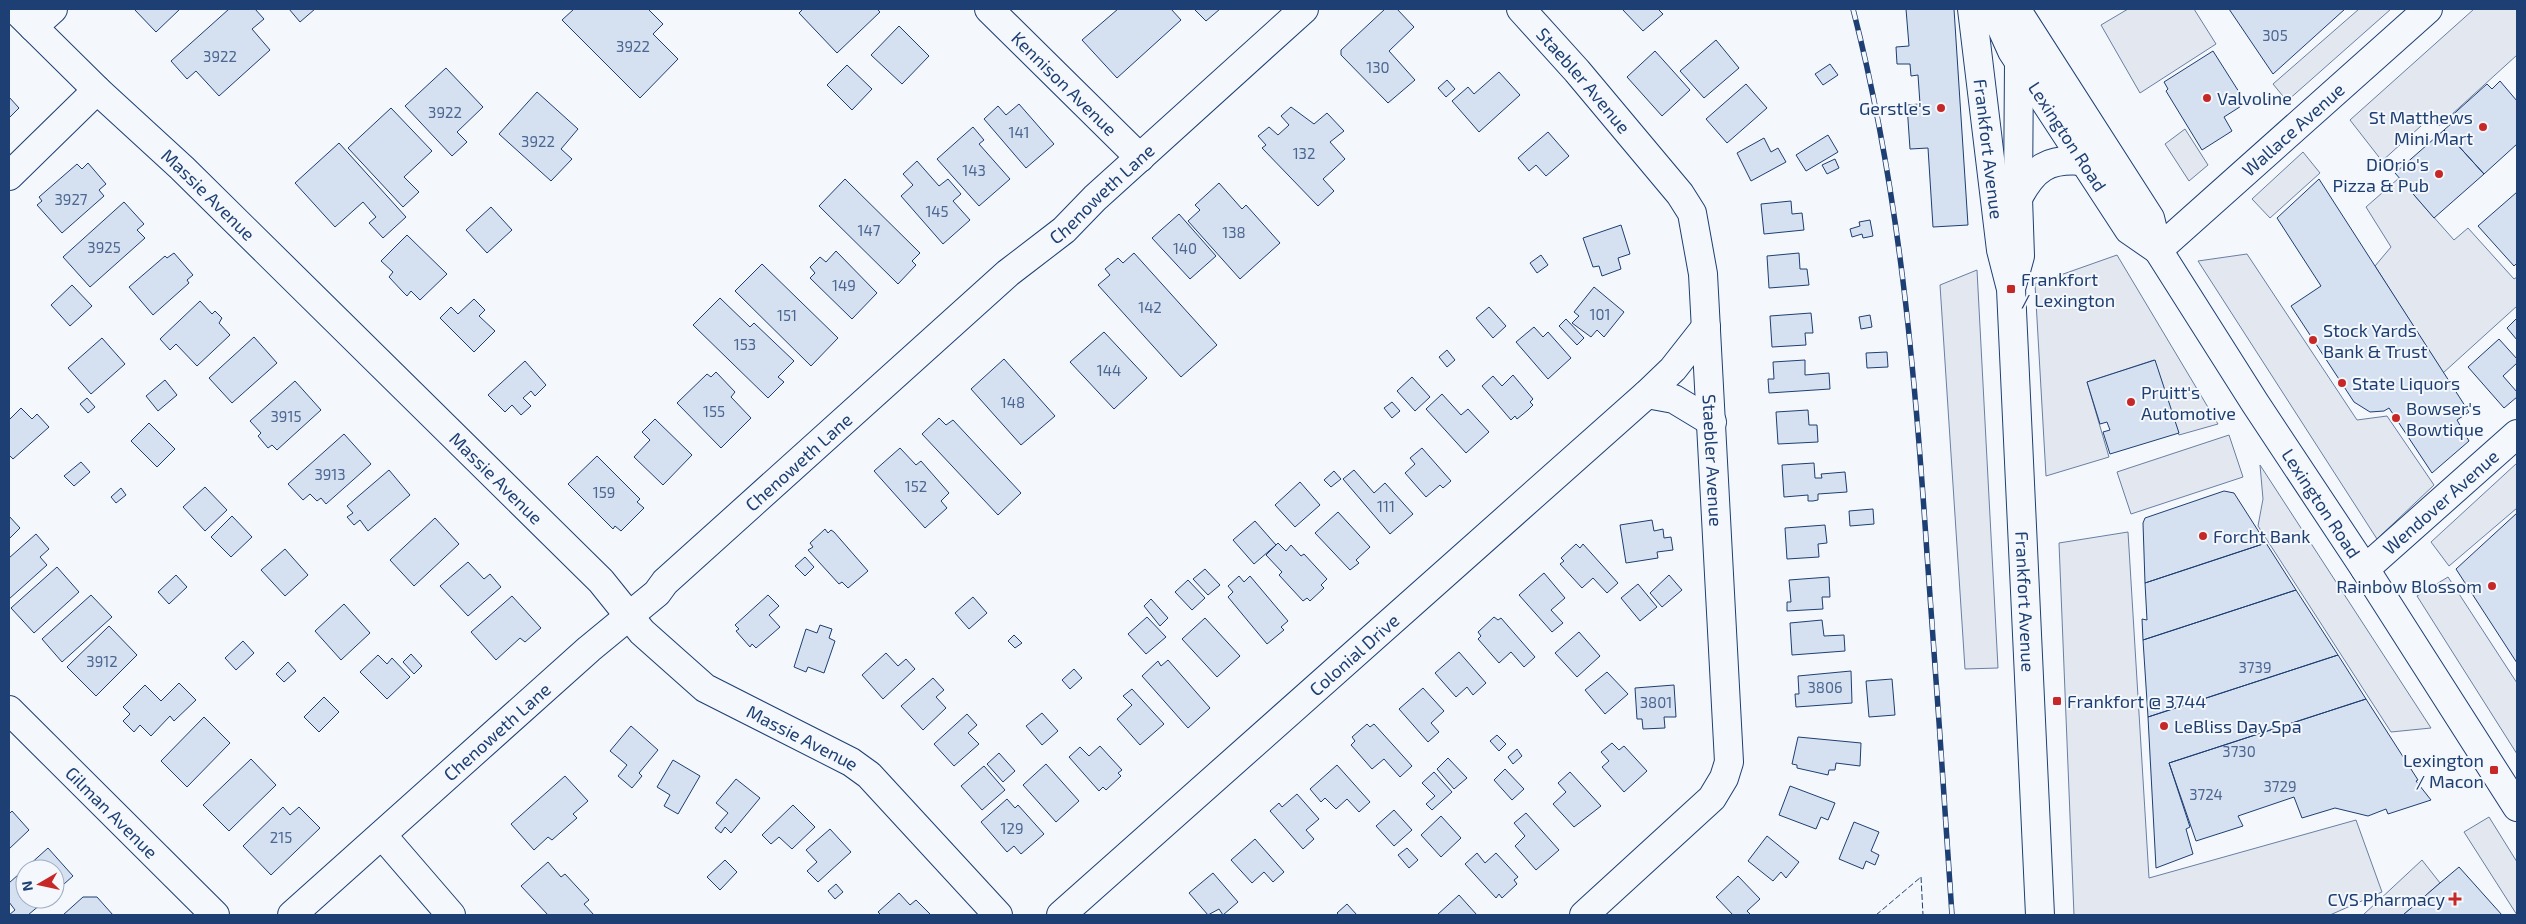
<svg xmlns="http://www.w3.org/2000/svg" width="2526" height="924" font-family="'Exo 2',sans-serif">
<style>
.parking{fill:#e3e8f0;stroke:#687fa3}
.building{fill:#d5e0f0;stroke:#1d3f73}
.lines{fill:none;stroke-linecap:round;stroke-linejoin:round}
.minor-casing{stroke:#1d3f73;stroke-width:30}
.major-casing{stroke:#1d3f73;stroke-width:30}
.minor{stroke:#f4f7fb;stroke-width:28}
.major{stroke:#f4f7fb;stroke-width:28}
.rail-casing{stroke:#1d3f73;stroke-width:5.5}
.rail{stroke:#f4f7fb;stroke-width:4;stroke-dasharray:11;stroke-linecap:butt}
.fence{stroke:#1d3f73;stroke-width:1;stroke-dasharray:6 2.5;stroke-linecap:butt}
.poi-dot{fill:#c62828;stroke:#f4f7fb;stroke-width:2}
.labels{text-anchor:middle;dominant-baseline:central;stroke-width:4;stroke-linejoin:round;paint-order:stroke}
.number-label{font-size:15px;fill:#4b6792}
.street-label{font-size:18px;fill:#1d3f73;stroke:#f4f7fb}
.poi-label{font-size:18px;fill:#1d3f73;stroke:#f4f7fb;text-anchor:start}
</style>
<rect width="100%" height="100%" fill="#f4f7fb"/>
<path class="parking" d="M2128,9h66l22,35 -76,49 -39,-68z
M2359,9h32l-104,92 -14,-17z
M2474,9h43v46l-78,71 -8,-9 -49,44 -32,-41z
M2185,129l23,36 -19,16 -24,-37z
M2303,152l17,21 -50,45 -18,-19z
M2399,178l55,62 14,-12 46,51 3,-2v29l-74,67 -68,-107 16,-19 -25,-40z
M2247,254l110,166 30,-4 47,69 -57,54 -179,-278z
M2117,255l101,169 -39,11 -25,-75 -67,22 22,75 -63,19 -11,-192z
M1977,270l21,398 -33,1 -25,-384z
M2229,435l14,42 -112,37 -14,-42z
M2517,463v45l-68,58 -18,-24z
M2260,465l171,263 -40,4 -133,-206 5,-27z
M2128,532l21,346 207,-58 26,72 -52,23h-256l-15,-372z
M2448,577l69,106v71l-100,-158z
M2489,817l28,45v53l-53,-83z
M2422,860l18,23 -37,32h-40z"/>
<path class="building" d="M134,9h46l-24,23z
M229,9h26l9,10 -12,10 18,21 -51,46 -23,-25 -9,8 -16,-18z
M289,9h26l-15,13z
M574,9h74l15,15 -10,10 25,25 -38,39 -78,-78z
M803,9h74l3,3 -43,41 -38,-40z
M1118,9h53l10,11 -64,58 -35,-38z
M1194,9h26l-14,12z
M1385,9h12l17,18 -25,24 26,29 -27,23 -47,-48v-5z
M1622,9h36l5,5 -20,17z
M1906,9h48l14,216 -35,2 -5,-79 -18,1 -3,-44 13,-1 -2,-29 -7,1 -1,-12h-13l-1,-17 13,-1z
M2229,9h116l-72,65z
M899,26l30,30 -27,28 -31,-29z
M1716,40l23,28 -35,30 -24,-27z
M1655,51l35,39 -28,26 -35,-39z
M2213,51l33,52 -22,14 8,14 -30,19 -36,-59 2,-2 -4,-7z
M1830,64l8,11 -15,10 -8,-11z
M847,65l25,24 -20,21 -25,-25z
M446,68l37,39 -26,25 10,10 -15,14 -47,-50z
M1499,72l21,23 -41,37 -27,-31 16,-14 6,7z
M1447,80l8,9 -9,8 -8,-9z
M2500,81l17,20v43l-33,30 -40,-44 8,-7 -4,-4 39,-35 5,5z
M1746,84l21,24 -40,35 -21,-24z
M537,92l41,37 -17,20 11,10 -21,22 -52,-47z
M9,97l10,11 -10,10z
M1019,104l35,40 -28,24 -42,-49 14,-13 8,9z
M1291,107l23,17 13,-11 17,18 -14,11 15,17 -22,20 11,12 -16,15 -56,-58 4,-3 -8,-9 11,-9 9,8 11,-10 -8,-9z
M391,108l41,43 -28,26 15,15 -16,15 -55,-59z
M973,127l11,13 -5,4 31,35 -31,27 -42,-47z
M2444,130l40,44 -50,44 -39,-45z
M1548,132l21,24 -23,20 -10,-11 -7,6 -11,-13z
M1828,135l10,17 -32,19 -10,-16z
M1764,138l7,14 7,-4 8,14 -35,19 -14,-28z
M339,143l67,74 -23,21 -14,-15 7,-6 -13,-15 -28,25 -40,-44z
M1835,159l4,9 -12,6 -5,-9z
M917,161l22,25 9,-7 13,15 -8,7 17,19 -27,24 -42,-48 12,-11 -10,-11z
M88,163l18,21 -7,6 5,6 -42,37 -25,-28 5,-4 -3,-4 38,-33 5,5z
M845,179l75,74 -8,8 4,4 -18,19 -79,-78z
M2319,179l150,233 -12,8 12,21 -37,32 -43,-65 -5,3 -14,1 -16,-10 -63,-96 30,-20 -44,-68z
M1219,183l23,26 4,-4 34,38 -40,36 -52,-58 12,-11 -5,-5z
M2517,192v71l-3,3 -36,-40z
M1791,201l1,13 10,-1 2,17 -40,4 -3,-30z
M124,202l20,22 -7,6 8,8 -55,49 -27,-30z
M491,207l21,23 -25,23 -21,-23z
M1179,214l37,42 -26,23 -38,-41z
M1870,220l3,16 -10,2 -1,-4 -10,3 -2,-8 10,-3 -1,-4z
M1621,225l9,29 -12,4 3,11 -19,7 -3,-10 -6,1 -10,-29z
M407,235l40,39 -27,26 -9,-9 -4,5 -4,-4 -14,-15 4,-5 -12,-11z
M836,251l41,42 -25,26 -42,-41 5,-5 -5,-6 10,-10 6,5z
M174,253l19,22 -6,5 2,3 -36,32 -24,-28 36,-31 2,2z
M1134,253l83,92 -36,32 -83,-92 12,-10 -5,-6 13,-11 5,5z
M1799,253l1,16h7l2,16 -40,3 -2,-32z
M1541,255l7,10 -11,8 -7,-10z
M762,264l76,74 -27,28 -76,-75z
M72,285l20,21 -22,20 -19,-21z
M1594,287l30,25 -20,25 -7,-7 -6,7 -19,-14 7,-7 -5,-4z
M720,298l30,29 4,-4 40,38 -16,16 6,5 -16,16 -75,-73z
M474,299l11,11 -6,6 16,15 -21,21 -34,-34 11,-11 7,7z
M200,301l12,13 3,-3 7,7 -3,5 11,12 -33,31 -21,-22 -6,6 -10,-11z
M1489,307l17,19 -13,12 -17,-20z
M1811,313l2,20h-8l1,12 -34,2 -2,-31z
M1870,315l2,12 -11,2 -2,-12z
M2517,318v22l-10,-12z
M1566,319l18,19 -7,7 -18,-19z
M1534,327l9,10 5,-5 23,26 -23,21 -32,-37z
M1104,332l43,46 -33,31 -44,-47z
M254,337l23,26 -45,40 -23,-25z
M102,338l23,26 -34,30 -23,-26z
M2499,339l18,20v4l-14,13 14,16v5l-13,11 -36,-41z
M1447,350l8,10 -8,7 -8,-10z
M1887,352l1,15 -21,1 -1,-15z
M1004,359l51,57 -34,29 -50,-56z
M1805,360v15l24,-2 1,16 -61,4 -1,-14h6l-1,-17z
M2155,360l24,73 -69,21 -7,-22 7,-2 -3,-8 -7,2 -13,-42z
M525,361l21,24 -11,11 -4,-5 -8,7 8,8 -10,9 -9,-10 -7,7 -17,-17z
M716,372l19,20 -4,5 20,21 -30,30 -44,-45 30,-29 4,3z
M1513,375l20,24 -3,3 3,3 -5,5 -11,9 -2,-3 -4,4 -29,-34 11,-10 9,10z
M1412,377l18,20 -15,14 -18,-20z
M165,380l12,15 -19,16 -12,-15z
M295,381l26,29 -44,40 -5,-5 -4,3 -10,-12 3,-3 -11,-12z
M1442,394l19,21 7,-6 21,23 -23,21 -40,-44z
M87,398l8,9 -7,6 -8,-9z
M1392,402l8,9 -8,7 -8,-10z
M21,408l11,11 5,-5 12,13 -36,32 -4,-4v-35z
M1808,410l1,15h8l1,17 -40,2 -2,-32z
M939,418l7,7 7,-5 68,73 -23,22 -76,-81z
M655,419l37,36 -29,30 -29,-28 16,-17 -8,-8z
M149,423l26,26 -18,18 -26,-26z
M344,434l27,30 -45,40 -5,-6 -4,3 -7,-7 -7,6 -15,-16z
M900,448l16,17 5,-4 28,32 -8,8 6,7 -22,20 -51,-57z
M1422,448l29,33 -8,7 -3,-3 -14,12 -21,-24 10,-9 -5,-6z
M597,456l43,43 -3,3 7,6 -23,23 -6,-5 -2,3 -45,-45z
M81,462l9,10 -16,14 -10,-10z
M1814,463l1,15h7l-1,-4 24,-2 2,20 -29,2v6l-5,1h-5v-6l-24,2 -2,-32z
M389,470l21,25 -42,36 -8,-11 -6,5 -7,-8 6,-4 -6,-7z
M1354,470l20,23 11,-10 28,31 -23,20 -47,-55z
M1334,471l7,8 -10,8 -7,-7z
M1300,482l20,23 -25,22 -20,-22z
M205,487l22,23 -22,21 -22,-24z
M121,488l5,7 -10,8 -5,-6z
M2224,491l10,2 32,50 -121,40 -2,-60 2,-5z
M1873,509l1,15 -24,2 -1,-15z
M1338,512l32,35 -14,13 3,3 -9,7 -35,-37z
M2517,513v150l-61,-94z
M9,516l11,12 -11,11z
M232,516l20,21 -21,20 -20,-20z
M435,518l24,26 -45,42 -24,-26z
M1652,520l2,11 9,-2 1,9 7,-1 2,13 -16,2 1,6 -32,5 -6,-38z
M1255,521l21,24 -22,19 -21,-24z
M1825,525l2,18 -9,1 1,13 -32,2 -2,-31z
M825,529l3,4 3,-3 3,2 34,39 -20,17 -6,-6 -3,2 -31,-34 5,-3 -3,-4z
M36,534l13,15 -9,8 7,8 -38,34v-41z
M1278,543l8,8 5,-6 10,11 3,-2 23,25 -6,6 3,3 -14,13 -3,-3 -4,3 -24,-26 3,-3 -16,-17z
M2266,543l30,47 -153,50 -1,-21 5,1 -2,-37z
M1576,544l4,4 3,-4 35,39 -11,10 -14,-15 -11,10 -22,-24 4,-3 -3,-3z
M285,549l23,26 -23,21 -24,-26z
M805,557l9,10 -9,9 -10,-10z
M468,562l16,17 6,-5 11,13 -33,29 -28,-30z
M57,567l22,25 -45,41 -23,-25z
M1205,569l15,16 -12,10 -15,-16z
M1544,573l21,25 -14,12 12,13 -11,9 -33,-37z
M176,575l11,12 -18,17 -11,-12z
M1669,575l13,15 -20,17 -12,-14z
M1239,576l5,6 6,-6 38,45 -7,6 3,3 -17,14 -39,-47 5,-5 -5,-6z
M1829,577l1,20h-8l1,12 -36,2v-9h4l-2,-22z
M1188,580l17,18 -13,12 -17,-18z
M1638,584l19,23 -17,14 -19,-23z
M2296,590l42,65 -190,62 -5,-77z
M91,595l21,22 -50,45 -20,-23z
M768,595l11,11 -10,9 11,12 -24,21 -4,-4 -2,3 -14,-16 3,-2 -4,-4z
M512,596l29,32 -16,14 -5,-4 -24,22 -25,-28z
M973,597l14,16 -18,16 -14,-16z
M1151,599l17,19 -8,8 -16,-20z
M344,604l26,29 -29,27 -26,-29z
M1147,617l19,20 -20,17 -18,-20z
M1494,617l4,3 3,-2 34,39 -11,10 -13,-15 -12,11 -21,-24 3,-3 -3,-4z
M1205,618l35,38 -23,21 -35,-38z
M1822,620l2,16 20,-1 1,16 -53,4 -2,-32z
M820,625l12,4 -3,9 6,3 -11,32 -16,-6 -2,5 -12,-5 12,-38 11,4z
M109,626l28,29 -41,41 -29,-29z
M1579,632l21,24 -23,21 -22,-24z
M1014,635l8,8 -7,5 -7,-7z
M243,641l11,12 -18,17 -11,-12z
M1459,652l27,31 -13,12 -6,-8 -11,10 -21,-24z
M886,653l12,13 8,-7 9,10 -32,30 -21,-24z
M411,654l11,12 -8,8 -11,-12z
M378,655l9,9 5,-6 18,19 -23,22 -27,-27z
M2338,655l28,44 -197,64 21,64 -4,2 7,25 -37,14 -8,-151z
M1168,660l42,48 -22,20 -46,-52 16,-15 3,5z
M288,662l8,9 -12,11 -8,-8z
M1074,669l8,9 -12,11 -8,-9z
M1851,671l1,32 -56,4 -1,-13h4l-1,-18z
M1607,672l21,22 -23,20 -20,-24z
M933,678l11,12 -8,7 10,11 -23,22 -22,-24z
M1892,679l3,36 -26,2 -3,-36z
M179,683l17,17 -22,21 -4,-5 -19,20 -11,-11 -6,7 -11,-11 7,-7 -7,-7 22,-22 16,16z
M1674,685l2,32h-12l1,11 -22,1 -1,-10h-5l-2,-31z
M1423,688l21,23 -13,12 8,9 -11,10 -29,-33z
M1132,689l32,35 -24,21 -23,-26 15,-14 -9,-9z
M324,697l15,15 -20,20 -15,-15z
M2366,699l52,81 -2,1 15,19 -43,14 -2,-5 -18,7 -33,-8 -33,10 -8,-21 -56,19 5,10 -47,15 -27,-78z
M1042,713l16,18 -16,14 -16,-19z
M967,714l10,11 -9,8 11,11 -25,22 -20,-22z
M204,717l26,26 -43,44 -26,-26z
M1367,724l3,3 4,-3 38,42 -12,11 -16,-18 -12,10 -21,-24 4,-4 -3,-4z
M631,726l27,24 -19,23 3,3 -10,12 -14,-12 9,-11 -17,-14z
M1497,735l9,9 -7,7 -9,-10z
M1798,737l63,6 -1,23 -24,-3 -1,7h-6l-1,5 -31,-7v-3l-5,-1z
M1612,743l7,7 5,-4 23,25 -23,21 -22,-25 7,-6 -8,-9z
M1100,746l22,24 -4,3 3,3 -15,14 -3,-3 -4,4 -30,-34 11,-10 9,9z
M1517,749l5,7 -9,8 -5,-7z
M999,753l16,18 -12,11 -16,-18z
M1448,758l19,20 -13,11 -17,-20z
M251,759l25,26 -47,46 -26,-26z
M673,760l27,16 -22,38 -14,-8 6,-11 -13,-8z
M1046,764l33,37 -23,21 -33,-37z
M1337,765l33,37 -11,10 -12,-13 -11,10 -11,-11 -4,4 -11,-13z
M984,766l21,24 -23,20 -21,-24z
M1505,769l19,20 -12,11 -18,-20z
M1434,772l18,20 -20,18 -6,-6 9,-8 -13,-13z
M1570,772l31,34 -27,21 -21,-23 13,-12 -8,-9z
M565,776l23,25 -15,13 4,4 -25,22 -4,-3 -14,13 -23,-26z
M736,779l24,19 -29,35 -6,-6 -4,6 -6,-5 13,-15 -12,-10z
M1790,786l45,17 -7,17 -7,-3 -5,12 -37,-14z
M1297,794l22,25 -13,11 8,9 -11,10 -33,-38 9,-8 3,4z
M1007,799l8,9 3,-3 26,29 -23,20 -7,-8 -7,6 -26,-30z
M793,805l22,22 -23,22 -13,-12 -8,7 -9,-9z
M283,807l7,8 9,-8 21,21 -49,47 -28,-29z
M1394,810l18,20 -18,16 -18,-20z
M12,811l17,19 -20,19v-35z
M1526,813l33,37 -23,20 -21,-24 10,-10 -11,-13z
M1441,816l20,22 -20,19 -20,-22z
M1854,822l25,10 -8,19 8,4 -4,10 -9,-4 -3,8 -24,-10z
M830,829l21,23 -33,30 -11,-11 10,-9 -11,-12z
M1767,836l32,26 -13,16 -5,-6 -8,9 -25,-20z
M1255,839l29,33 -11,10 -9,-10 -12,11 -21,-23z
M48,848l25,28 -18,16v-23h-30v30h22l-19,16h-19l6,-5 -6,-8v-19z
M1407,848l11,12 -9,8 -11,-13z
M1477,853l8,10 11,-10 22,24 -4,3 3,4 -15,14 -3,-4 -3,4 -31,-34z
M725,860l12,12 -17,18 -13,-13z
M548,862l13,15 4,-3 24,26 -5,4 10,11h-46l-27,-29z
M2459,867l43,48h-99l37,-32z
M1213,873l25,29 -15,13 -4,-6 -11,6 -19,-22z
M1738,876l22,23 -13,12 4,4h-18l-17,-18z
M836,884l7,8 -8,7 -7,-8z
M899,893l11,12 6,-5 15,15h-50l-3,-3z
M1459,895l18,20h-40z
M83,897h14l16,18h-50z
M1347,904l10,11h-18l-2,-2z"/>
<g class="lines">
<g class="minor-casing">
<g id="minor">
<path id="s1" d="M15,9l82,81 85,78 419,413 41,51 63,56 146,74 18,13 129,140"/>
<path id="s2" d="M989,9l151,149"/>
<path id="s3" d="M1521,9l56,62 103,123 12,19 11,61 26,488 -5,16 -12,20 -128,117"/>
<path d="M33,27l20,-18"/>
<path d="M9,176l88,-86"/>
<path id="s4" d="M2158,250l270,-241"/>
<path d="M1647,394l27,5 38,23"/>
<path id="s5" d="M2365,569l152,-135"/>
<path id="s6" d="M9,710l206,205"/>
<path d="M382,835l69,80"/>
<path id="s7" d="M1061,915l586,-521 26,-25 33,-42"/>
</g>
</g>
<g class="major-casing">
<g id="major">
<path id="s8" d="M1972,9l29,241 10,39 29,626"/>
<path id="s9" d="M1993,9l19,42 117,179 29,20"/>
<path id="s10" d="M2018,12l132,206 8,32 97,153 110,166 152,238"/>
<path d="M2018,198c16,-30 30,-40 65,-37"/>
<path d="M2012,285l8,-29 -2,-58 1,-136"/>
<path id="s11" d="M292,915l297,-266 68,-56 8,-11 343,-309 56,-43 31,-32 209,-189"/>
</g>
</g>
<use href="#minor" class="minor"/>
<use href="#major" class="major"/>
<g class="rail-casing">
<path id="rail" d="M1853,9c46,178 62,361 74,545 9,120 17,241 25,361"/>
</g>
<use href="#rail" class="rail"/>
<path class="fence" d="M1921,877l2,38
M1876,915l45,-38"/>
</g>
<g class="poi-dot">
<circle cx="2207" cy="98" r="5"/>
<circle cx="1941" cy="108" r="5"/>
<circle cx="2483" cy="127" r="5"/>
<circle cx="2439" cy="174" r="5"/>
<rect x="2006" y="284" width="10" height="10" rx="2.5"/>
<circle cx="2313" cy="340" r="5"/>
<circle cx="2342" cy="383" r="5"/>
<circle cx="2131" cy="402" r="5"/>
<circle cx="2396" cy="418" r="5"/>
<circle cx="2203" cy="536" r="5"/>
<circle cx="2492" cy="586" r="5"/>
<rect x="2052" y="696" width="10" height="10" rx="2.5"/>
<circle cx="2164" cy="726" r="5"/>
<rect x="2489" y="765" width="10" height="10" rx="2.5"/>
<path d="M2452.5 891.5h5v5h5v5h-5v5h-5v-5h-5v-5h5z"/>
</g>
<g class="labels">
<g class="number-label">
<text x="2275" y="35">305</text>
<text x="633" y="46">3922</text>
<text x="220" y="56">3922</text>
<text x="1378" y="67">130</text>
<text x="445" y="112">3922</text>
<text x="1019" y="132">141</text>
<text x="538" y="141">3922</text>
<text x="1304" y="153">132</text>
<text x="974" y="170">143</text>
<text x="71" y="199">3927</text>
<text x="937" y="211">145</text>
<text x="869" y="230">147</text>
<text x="1234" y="232">138</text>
<text x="104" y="247">3925</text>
<text x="1185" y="248">140</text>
<text x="844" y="285">149</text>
<text x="1150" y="307">142</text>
<text x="1600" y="314">101</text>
<text x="787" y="315">151</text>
<text x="745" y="344">153</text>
<text x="1109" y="370">144</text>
<text x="1013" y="402">148</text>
<text x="714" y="411">155</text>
<text x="286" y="416">3915</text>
<text x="330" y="474">3913</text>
<text x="916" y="486">152</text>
<text x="604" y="492">159</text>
<text x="1386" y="506">111</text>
<text x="102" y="661">3912</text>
<text x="2255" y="667">3739</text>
<text x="1825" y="687">3806</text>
<text x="1656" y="702">3801</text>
<text x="2239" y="751">3730</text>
<text x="2280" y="786">3729</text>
<text x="2206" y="794">3724</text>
<text x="1012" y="828">129</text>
<text x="281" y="837">215</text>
</g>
<g class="street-label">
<text stroke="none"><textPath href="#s3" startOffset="95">Staebler Avenue</textPath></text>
<text stroke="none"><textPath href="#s2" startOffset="106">Kennison Avenue</textPath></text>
<text stroke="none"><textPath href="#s4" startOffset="181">Wallace Avenue</textPath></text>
<text stroke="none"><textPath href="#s9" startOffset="148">Lexington Road</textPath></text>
<text stroke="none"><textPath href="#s8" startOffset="141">Frankfort Avenue</textPath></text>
<text stroke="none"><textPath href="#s11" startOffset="1085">Chenoweth Lane</textPath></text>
<text stroke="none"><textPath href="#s1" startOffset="268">Massie Avenue</textPath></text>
<text stroke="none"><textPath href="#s3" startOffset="515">Staebler Avenue</textPath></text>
<text stroke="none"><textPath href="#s11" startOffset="680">Chenoweth Lane</textPath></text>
<text stroke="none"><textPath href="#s1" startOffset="672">Massie Avenue</textPath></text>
<text stroke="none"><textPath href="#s5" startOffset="101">Wendover Avenue</textPath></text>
<text stroke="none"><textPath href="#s10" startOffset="579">Lexington Road</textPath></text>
<text stroke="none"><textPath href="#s8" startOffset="596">Frankfort Avenue</textPath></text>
<text stroke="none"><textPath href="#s7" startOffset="392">Colonial Drive</textPath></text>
<text stroke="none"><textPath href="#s11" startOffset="275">Chenoweth Lane</textPath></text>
<text stroke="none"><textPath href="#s1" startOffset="1078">Massie Avenue</textPath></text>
<text stroke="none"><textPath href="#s6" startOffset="145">Gilman Avenue</textPath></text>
</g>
<g class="poi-label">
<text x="2217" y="98">Valvoline</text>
<text x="1931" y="108" text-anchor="end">Gerstle's</text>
<text x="2473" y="117" text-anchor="end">St Matthews<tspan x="2473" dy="21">Mini Mart</tspan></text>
<text x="2429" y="164" text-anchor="end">DiOrio's<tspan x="2429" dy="21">Pizza &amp; Pub</tspan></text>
<text x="2021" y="279">Frankfort<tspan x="2021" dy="21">/ Lexington</tspan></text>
<text x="2323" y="330">Stock Yards<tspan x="2323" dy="21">Bank &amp; Trust</tspan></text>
<text x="2352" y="383">State Liquors</text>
<text x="2141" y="392">Pruitt's<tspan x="2141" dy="21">Automotive</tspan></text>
<text x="2406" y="408">Bowser's<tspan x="2406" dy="21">Bowtique</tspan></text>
<text x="2213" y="536">Forcht Bank</text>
<text x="2482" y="586" text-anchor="end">Rainbow Blossom</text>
<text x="2067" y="701">Frankfort @ 3744</text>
<text x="2174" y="726">LeBliss Day Spa</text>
<text x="2484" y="760" text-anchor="end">Lexington<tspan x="2484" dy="21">/ Macon</tspan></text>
<text x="2445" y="899" text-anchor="end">CVS Pharmacy</text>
</g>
</g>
<rect width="2526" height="924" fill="none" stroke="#1d3f73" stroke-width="20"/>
<g transform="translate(40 884) rotate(261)"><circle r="24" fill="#f4f7fb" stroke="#9eadc5"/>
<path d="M0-4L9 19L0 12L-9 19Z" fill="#c62828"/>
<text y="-8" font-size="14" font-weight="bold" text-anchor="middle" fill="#1d3f73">N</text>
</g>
</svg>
